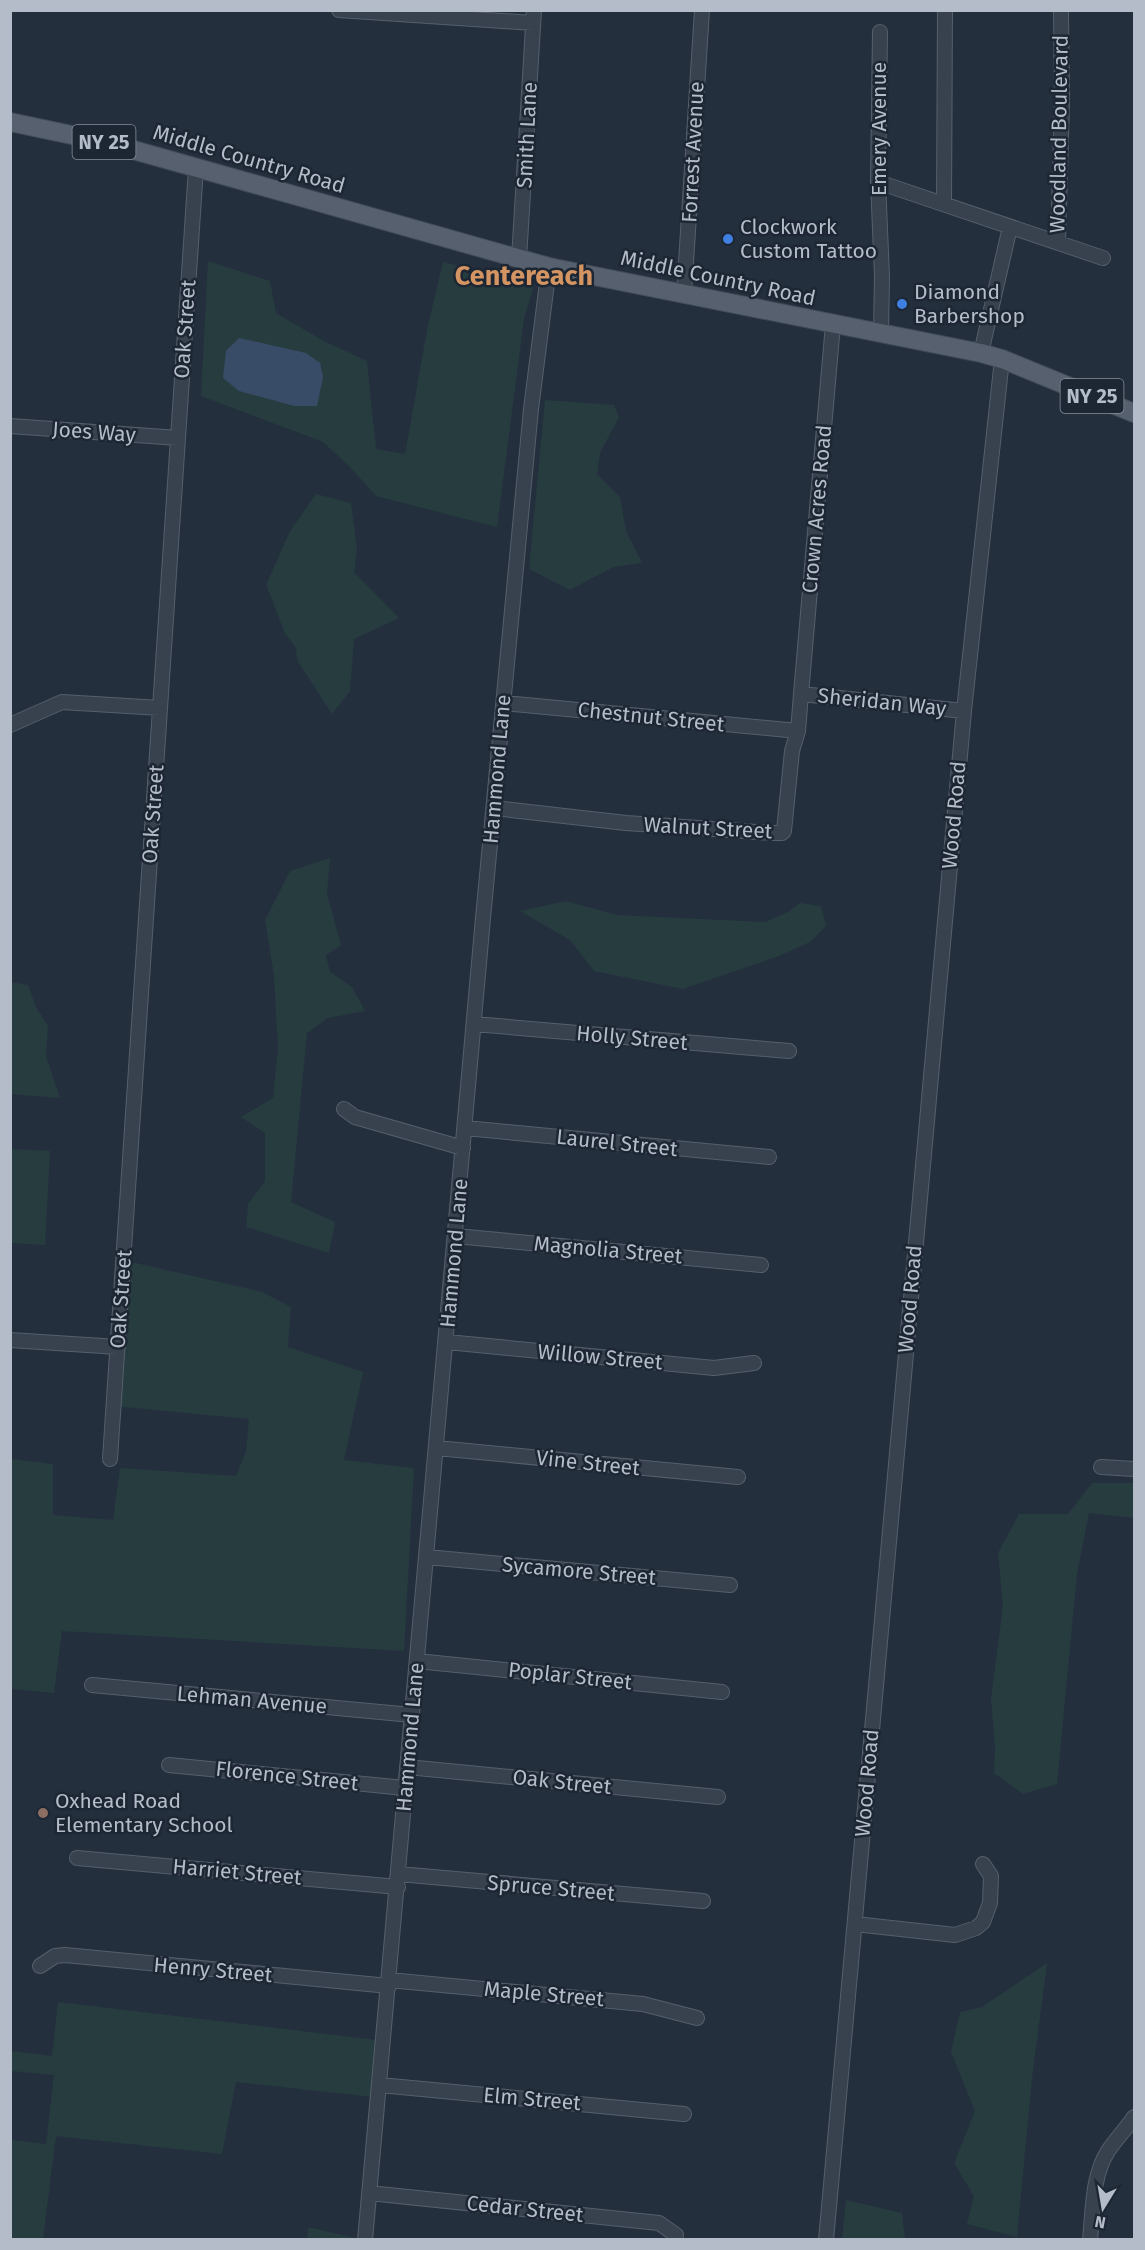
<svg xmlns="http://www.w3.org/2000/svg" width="1145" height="2250" font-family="'Fira Sans',sans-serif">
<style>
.green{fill:#263c3f}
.water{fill:#394c67}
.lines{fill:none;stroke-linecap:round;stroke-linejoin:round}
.minor-casing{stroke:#565f6c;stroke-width:16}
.major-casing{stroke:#414a57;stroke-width:20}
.minor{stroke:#38414e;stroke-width:14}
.major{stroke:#56606e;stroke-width:18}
.shop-dot{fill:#3f7fe0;stroke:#1d2633;stroke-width:2}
.education-dot{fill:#8d6e63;stroke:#1d2633;stroke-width:2}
.labels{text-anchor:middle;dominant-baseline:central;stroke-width:5;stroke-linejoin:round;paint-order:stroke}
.shield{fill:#1d2633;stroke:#878f9c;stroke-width:1.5}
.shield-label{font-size:20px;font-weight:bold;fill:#b4bcc9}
.street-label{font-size:21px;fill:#b4bcc9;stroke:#1d2633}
.poi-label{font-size:21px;fill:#b4bcc9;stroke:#1d2633;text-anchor:start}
.district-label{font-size:27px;font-weight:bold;fill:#d59563;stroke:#1d2633}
</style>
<rect width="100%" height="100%" fill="#242f3e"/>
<path class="green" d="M208,261l62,20 6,32 48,28 43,20 9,88 29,5 23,-129 15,-63 91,23 -10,34 -27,208 -121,-31 -26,-29 -27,-25 -122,-46z
M545,400l69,5 5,12 -19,36 -3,21 23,23 6,34 16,32 -29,4 -43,23 -41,-21z
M316,494l35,9 6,46 -3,23 45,46 -45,21 -4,52 -18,23 -35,-54 -1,-12 -11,-15 -19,-48 24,-54z
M330,858l-3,36 14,51 -15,10 4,17 22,15 13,24 -37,7 -21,15 -16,169 44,20 -6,31 -83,-26 2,-23 17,-23v-48l-24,-16 32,-19 5,-50 -4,-72 -9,-56 25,-49z
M566,901l51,14 148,7 23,-10 12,-9 21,3 5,20 -16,16 -31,14 -96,33 -89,-18 -24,-31 -50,-29z
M10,982l18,3 8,22 12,19 -2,30 14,42 -49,-4z
M11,1149l39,2 -5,94 -34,-2z
M123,1260l139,32 29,15 -3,40 75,25 -19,88 70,8 -10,183 -342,-20 -8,62 -43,-4v-230l42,5v51l60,5 7,-52 116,8 10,-25 3,-32 -135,-13z
M1092,1483h42v35l-45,-5 -12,61 -20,210 -34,10 -29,-21 1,-27 -4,-48 12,-92 -5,-53 21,-39h49z
M1047,1963l-15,115 -15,159 -50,-13 7,-28 -20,-33 21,-52 -24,-59 9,-40 22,-5z
M58,2002l319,38 -4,57 -137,-15 -14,72 -166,-18 -13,103 -32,1v-100l35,4 8,-69 -43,-4v-20l41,5z
M846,2200l56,13 3,26h-63z
M308,2227l51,12 -52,1z"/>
<path class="water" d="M239,338l67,15 14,10 3,14 -6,29h-23l-55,-15 -16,-13 3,-27z"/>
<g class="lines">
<g class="minor-casing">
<path id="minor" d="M339,10l194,13
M880,32l-2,150 4,94 -1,57
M878,182l225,76
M944,204l1,-194
M1058,243l4,-142 -1,-91
M519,259l15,-249
M684,294l18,-284
M981,353l29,-126
M10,426l168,12
M801,694l163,17
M504,703l294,28
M10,725l52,-23 98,6
M494,808l132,15 146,10h10l2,-2 8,-80 6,-20 3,-37 32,-370
M474,1024l315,27
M344,1109l11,8 108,31
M465,1128l304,29
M456,1236l305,29
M10,1340l108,7
M447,1342l267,26 40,-5
M437,1448l301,29
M110,1459l86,-1291
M1101,1467l33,2
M427,1557l303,28
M417,1661l305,31
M92,1685l320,30
M169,1765l236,23
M407,1767l311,30
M77,1858l321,29
M399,1874l304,27
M855,1924l100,11 21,-7 7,-6 7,-19 1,-27 -8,-12
M40,1966l15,-10 10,-1 324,31
M389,1980l254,24 54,14
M380,2085l304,29
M369,2193l290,30 17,12
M365,2240l118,-1322 48,-509 18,-142
M826,2240l138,-1529 38,-352
M1090,2240c3,-29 2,-64 18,-89 8,-12 18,-22 26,-34"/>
</g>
<g class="major-casing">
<path id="major" d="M10,122l95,20 444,125 432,86 21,6 132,54"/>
</g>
<use href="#minor" class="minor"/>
<use href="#major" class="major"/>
</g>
<g class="shop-dot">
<circle cx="728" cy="239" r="6"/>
<circle cx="902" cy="304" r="6"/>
</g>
<circle class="education-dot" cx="43" cy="1813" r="6"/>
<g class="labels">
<g class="shield">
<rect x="72.5" y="125" width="63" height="34" rx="4.5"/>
<rect x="1060.5" y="379" width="63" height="34" rx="4.5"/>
</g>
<g class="shield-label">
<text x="104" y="142">NY 25</text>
<text x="1092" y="396">NY 25</text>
</g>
<g class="street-label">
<text transform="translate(879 129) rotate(-90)">Emery Avenue</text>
<text transform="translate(1059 134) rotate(-89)">Woodland Boulevard</text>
<text transform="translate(527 135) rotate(-87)">Smith Lane</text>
<text transform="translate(693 152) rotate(-87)">Forrest Avenue</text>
<text transform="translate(249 159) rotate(16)">Middle Country Road</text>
<text transform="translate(718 278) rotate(12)">Middle Country Road</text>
<text transform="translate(185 329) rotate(-86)">Oak Street</text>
<text transform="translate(94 432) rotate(4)">Joes Way</text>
<text transform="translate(817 509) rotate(-85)">Crown Acres Road</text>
<text transform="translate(882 702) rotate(6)">Sheridan Way</text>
<text transform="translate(651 717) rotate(6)">Chestnut Street</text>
<text transform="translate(497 769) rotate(-85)">Hammond Lane</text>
<text transform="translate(153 814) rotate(-86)">Oak Street</text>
<text transform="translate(954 815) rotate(-85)">Wood Road</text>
<text transform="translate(708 828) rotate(3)">Walnut Street</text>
<text transform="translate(632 1038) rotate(5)">Holly Street</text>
<text transform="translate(617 1143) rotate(6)">Laurel Street</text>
<text transform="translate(608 1250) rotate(5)">Magnolia Street</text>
<text transform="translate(454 1253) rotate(-85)">Hammond Lane</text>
<text transform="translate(121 1299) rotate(-86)">Oak Street</text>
<text transform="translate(910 1299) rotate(-85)">Wood Road</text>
<text transform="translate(600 1357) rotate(5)">Willow Street</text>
<text transform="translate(588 1463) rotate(6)">Vine Street</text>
<text transform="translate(579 1571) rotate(5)">Sycamore Street</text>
<text transform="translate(570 1676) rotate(6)">Poplar Street</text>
<text transform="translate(252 1700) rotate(5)">Lehman Avenue</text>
<text transform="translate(410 1737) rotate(-85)">Hammond Lane</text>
<text transform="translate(287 1776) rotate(6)">Florence Street</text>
<text transform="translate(562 1782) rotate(6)">Oak Street</text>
<text transform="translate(867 1783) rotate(-85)">Wood Road</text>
<text transform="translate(237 1872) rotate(5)">Harriet Street</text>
<text transform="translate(551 1888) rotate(5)">Spruce Street</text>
<text transform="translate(213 1970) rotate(5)">Henry Street</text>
<text transform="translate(544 1994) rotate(5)">Maple Street</text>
<text transform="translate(532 2099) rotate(5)">Elm Street</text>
<text transform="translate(525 2209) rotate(6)">Cedar Street</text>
</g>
<g class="poi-label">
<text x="740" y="227">Clockwork<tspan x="740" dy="24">Custom Tattoo</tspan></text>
<text x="914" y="292">Diamond<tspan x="914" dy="24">Barbershop</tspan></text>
<text x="55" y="1801">Oxhead Road<tspan x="55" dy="24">Elementary School</tspan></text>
</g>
<g class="district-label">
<text x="524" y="276">Centereach</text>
</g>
</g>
<rect width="1145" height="2250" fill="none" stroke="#b4bcc9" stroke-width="24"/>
<g transform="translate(1103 2208) rotate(191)" stroke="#1d2633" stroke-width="4.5" paint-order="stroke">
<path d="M0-4.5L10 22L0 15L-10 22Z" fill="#b4bcc9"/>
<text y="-9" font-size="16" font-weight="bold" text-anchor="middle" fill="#b4bcc9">N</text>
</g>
</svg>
